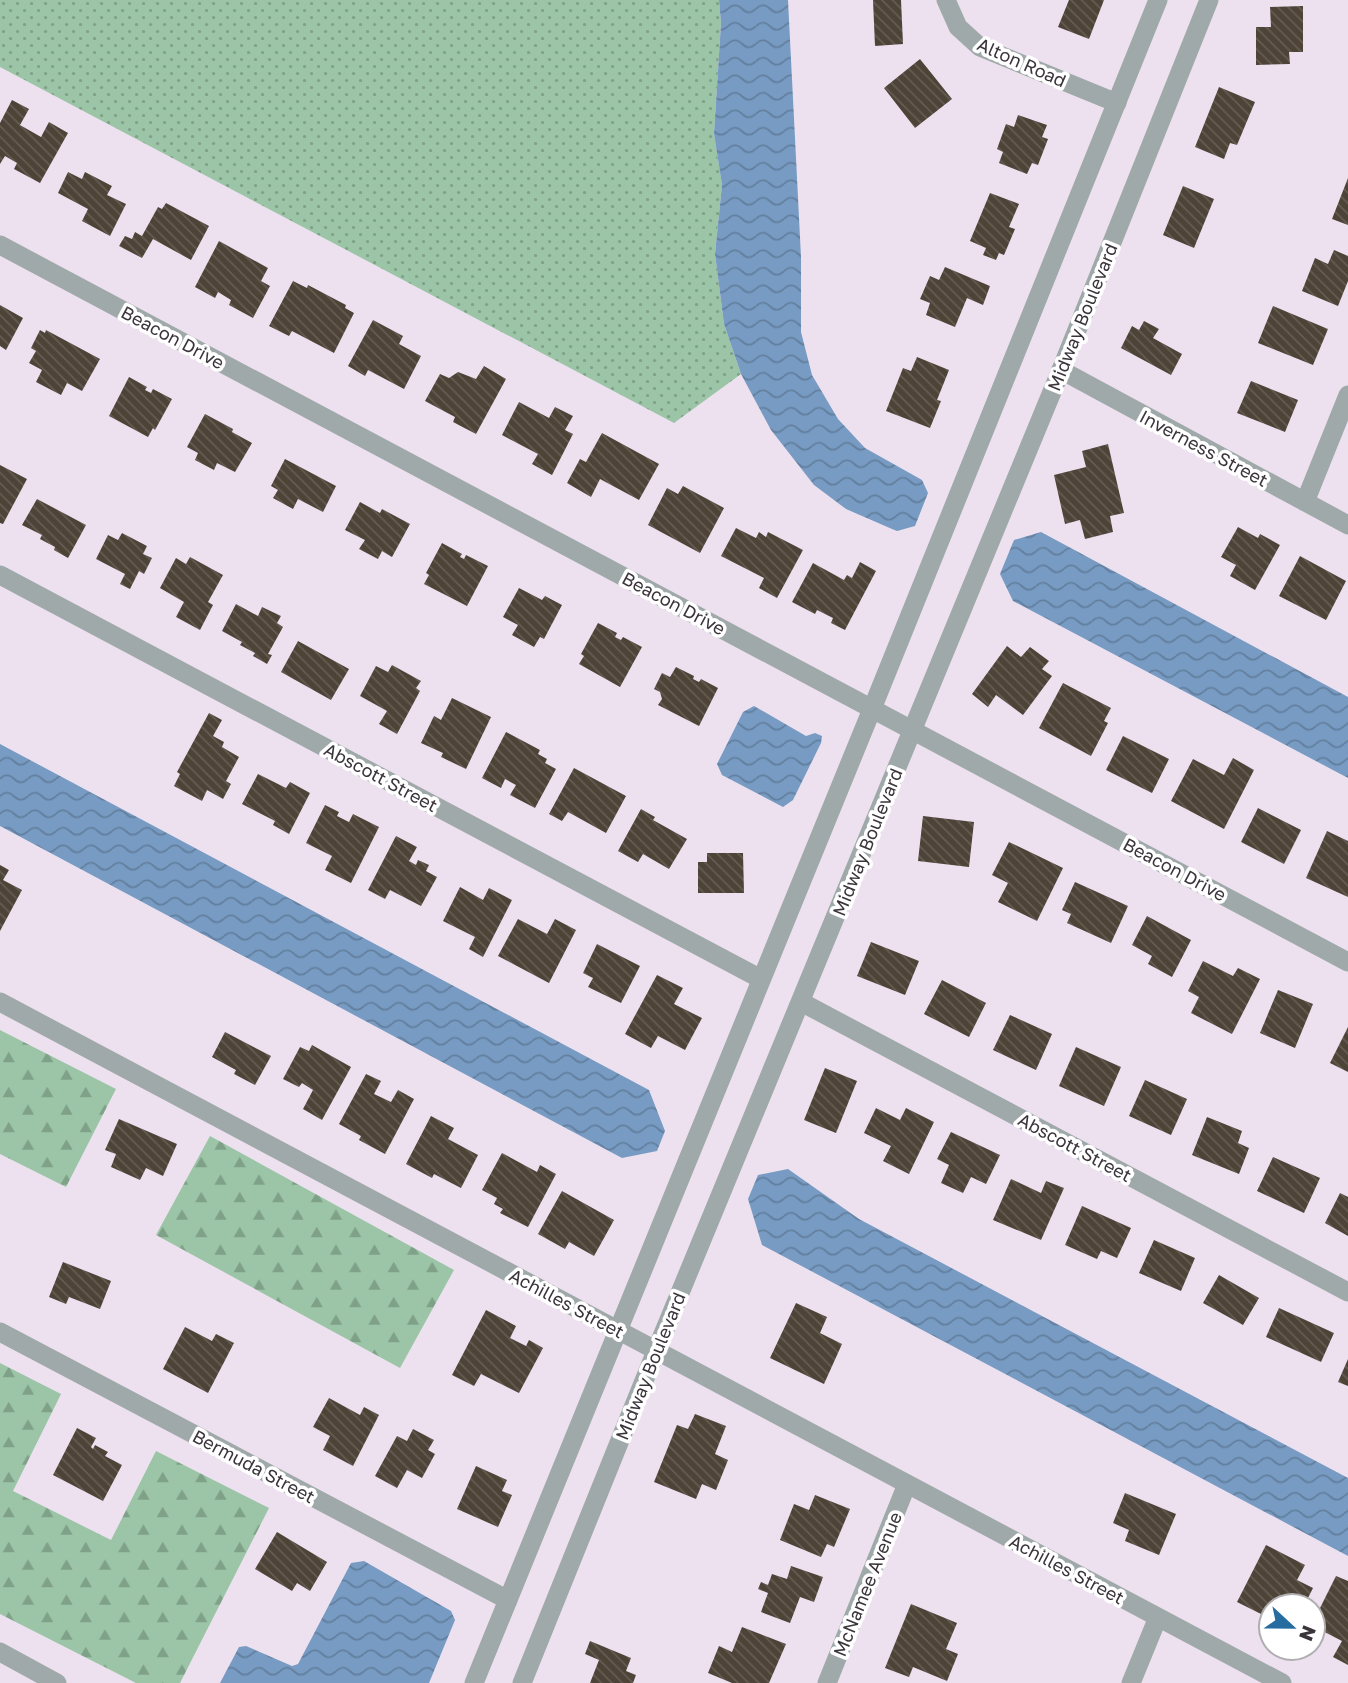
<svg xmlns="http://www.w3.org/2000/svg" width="1348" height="1683" font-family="'Golos Text',sans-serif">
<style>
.grass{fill:url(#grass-dots)}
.forest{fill:url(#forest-firs)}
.water{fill:url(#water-waves)}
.building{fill:url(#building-back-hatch)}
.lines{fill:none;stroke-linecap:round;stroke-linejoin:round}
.minor{stroke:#9fa9a9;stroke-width:19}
.tertiary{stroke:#9fa9a9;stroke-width:19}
.labels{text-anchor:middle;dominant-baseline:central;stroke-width:7;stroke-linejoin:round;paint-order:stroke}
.street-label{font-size:18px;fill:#3a353b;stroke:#fff}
</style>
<defs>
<pattern id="grass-dots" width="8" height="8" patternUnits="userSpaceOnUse" patternTransform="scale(1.75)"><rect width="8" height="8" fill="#9bc5a6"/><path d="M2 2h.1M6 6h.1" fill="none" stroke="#7fa188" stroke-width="1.8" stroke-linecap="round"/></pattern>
<pattern id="forest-firs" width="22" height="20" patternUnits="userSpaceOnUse" patternTransform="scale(1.75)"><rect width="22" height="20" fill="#9bc5a6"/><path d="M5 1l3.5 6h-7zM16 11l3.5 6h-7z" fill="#7fa188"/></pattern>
<pattern id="water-waves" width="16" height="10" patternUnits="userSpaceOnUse" patternTransform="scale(1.75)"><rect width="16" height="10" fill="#779bc2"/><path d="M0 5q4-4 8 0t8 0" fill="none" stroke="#637f9f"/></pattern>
<pattern id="building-back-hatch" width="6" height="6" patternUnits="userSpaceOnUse" patternTransform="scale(1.75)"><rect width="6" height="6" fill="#4d4337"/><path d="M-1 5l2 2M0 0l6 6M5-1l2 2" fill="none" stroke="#655c53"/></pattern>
</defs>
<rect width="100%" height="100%" fill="#ede1f0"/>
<path class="grass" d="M0,0h719l2,23 -7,111 8,51 -7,69 9,70 17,50 -67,49 -674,-356z"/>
<path class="forest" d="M0,1030l116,59 -50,98 -66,-33z
M210,1136l244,134 -54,98 -244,-133z
M0,1363l61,31 -48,97 98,49 45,-89 113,57 -89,175h-44l-136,-69z"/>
<path class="water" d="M719,0h69l13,257v75l11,43 26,44 27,29 57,32 6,13 -13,33 -18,5 -5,-2 -46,-20 -32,-24 -43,-55 -30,-56 -17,-50 -9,-70 7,-69 -8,-51 7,-111z
M1041,532l307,165v81l-335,-177 -13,-27 14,-34z
M754,706l52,30 9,-3 7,3 -1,7 -28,57 -10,7 -61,-32 -5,-11 26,-52z
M0,744l649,346 16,41 -8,20 -35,7 -622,-332z
M788,1169l71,50 489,259v78l-586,-311 -14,-46 10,-24z
M364,1561l87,50 4,9 -26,63h-209l19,-36 7,-1 46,20 6,-2 53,-101z"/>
<path class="building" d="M873,0h28l2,44 -28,2z
M1069,0h35l-15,39 -31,-12z
M1303,6v46h-14l1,12 -34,1v-38h15l-1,-20z
M920,59l32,40 -37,29 -31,-40z
M1219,87l36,15 -18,43 -7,-2 -6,16 -29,-12z
M12,100l17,9 -9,16 21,12 8,-15 19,11 -28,50 -26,-14 3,-6 -12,-7 -5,8v-41z
M1018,115l29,10 -5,12 6,2 -10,26 -6,-2 -5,11 -28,-11 4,-11 -6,-3 9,-25 8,3z
M68,172l14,7 3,-7 27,14 -5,9 19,9 -16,32 -28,-15 6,-12 -30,-16z
M1348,178v47l-16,-6z
M1183,186l31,13 -20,49 -31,-13z
M990,193l29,11 -10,23 6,2 -11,26 -5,-2 -3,7 -13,-5 3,-7 -16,-7z
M166,203l43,23 -18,34 -38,-21 -11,19 -23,-12 6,-10 7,3 3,-7 7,4 16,-29 4,2z
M219,241l49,27 -7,13 9,5 -17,32 -24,-13 2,-5 -13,-8 -3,6 -20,-11z
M1334,250l14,6v25l-10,25 -36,-15 13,-33 13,6z
M945,267l45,19 -7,19 -16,-7 -12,29 -29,-12 4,-12 -10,-4 10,-23 9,4z
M293,281l14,7 1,-3 38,20 -1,3 9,5 -20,40 -42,-22 -3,5 -20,-10z
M0,305l23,13 -17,32 -6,-4z
M1273,306l55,23 -15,36 -55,-22z
M373,320l30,16 -4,8 22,12 -17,33 -36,-19 -3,6 -17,-10z
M1144,321l15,8 -6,9 29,16 -11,21 -50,-27 11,-22 7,4z
M40,330l5,3 1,-3 54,29 -18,32 -15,-8 -6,12 -25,-13 6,-12 -13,-7 7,-12 -5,-3z
M917,357l32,13 -12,30 4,1 -11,27 -44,-17 17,-43 8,3z
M484,366l22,13 -30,55 -23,-12 2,-5 -30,-16 15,-27 9,4 9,-6 18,7z
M129,377l18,10 -2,3 6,3 2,-4 19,10 -17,31 -2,-2 -5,9 -39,-21z
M1251,381l47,19 -13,32 -48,-19z
M519,402l30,16 6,-11 18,9 -8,14 8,4 -21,41 -20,-11 6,-10 -36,-19z
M205,414l28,15 -1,3 20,11 -17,29 -18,-9 -3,7 -19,-10 3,-7 -11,-6z
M602,433l57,31 -20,36 -39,-21 -9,18 -24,-14 13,-24 6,3z
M1108,444l16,69 -14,3 3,16 -28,7 -5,-19 -15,4 -11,-49 32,-8 -4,-16z
M285,459l51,27 -13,26 -25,-13 -5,10 -20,-11 5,-8 -7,-4z
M0,465l27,14 -24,45 -3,-1z
M683,486l41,22 -24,45 -52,-28 19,-37 11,6z
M37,499l49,26 -18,33 -14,-8 1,-3 -15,-8 2,-4 -20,-10z
M360,502l20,11 2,-4 28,15 -18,33 -10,-6 -4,8 -19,-10 6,-9 -20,-10z
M1238,527l20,11 2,-4 20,11 -25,45 -25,-14 6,-11 -15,-8z
M736,528l20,10 3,-6 7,5 2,-5 35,18 -26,48 -18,-10 5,-10 -43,-22z
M122,533l25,13 -4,8 9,4 -8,16 -5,-3 -9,18 -10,-5 5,-10 -29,-15 12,-24 10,5z
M442,543l20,11 -2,3 4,2 2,-4 22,11 -21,40 -43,-22 5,-9 -3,-2z
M1300,556l46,25 -20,39 -47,-24z
M190,557l33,18 -15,27 5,3 -13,25 -24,-13 8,-15 -24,-14 16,-30 10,6z
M860,562l16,9 -31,59 -14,-7 2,-5 -16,-8 -2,4 -23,-12 21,-39 31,17 3,-5 5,3z
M519,588l23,12 3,-4 17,9 -18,34 -4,-2 -6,10 -22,-12 6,-10 -15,-8z
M236,604l22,12 4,-9 19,9 -4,7 6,4 -15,27 4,1 -5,9 -14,-8 2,-3 -15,-8 2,-3 -20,-11z
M598,623l19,10 -2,4 6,3 2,-3 19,10 -22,40 -41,-23 5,-8 -3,-2z
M298,641l51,28 -18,31 -50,-28z
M1007,646l14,11 9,-10 19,14 -7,8 10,7 -29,39 -27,-20 -8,12 -16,-13z
M392,665l29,16 -5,7 4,3 -23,43 -18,-10 8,-13 -27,-15 16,-30 12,6z
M676,667l18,9 -1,3 6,3 2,-3 17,9 -19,38 -41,-21 4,-6 -2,-7 -6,-3 8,-16 8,4z
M1063,683l48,25 -7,13 4,2 -17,33 -52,-28z
M452,698l39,19 -25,52 -25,-12 2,-4 -22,-10 13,-27 7,4z
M209,713l13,7 -9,16 11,6 -2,5 17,10 -13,24 5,3 -8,15 -16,-9 -5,11 -28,-15 6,-12 -3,-2z
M506,732l34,18 -2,4 9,5 -2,4 11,6 -21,39 -25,-13 6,-10 -11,-6 -4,9 -19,-10z
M1123,736l46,23 -17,34 -46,-23z
M1233,758l21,12 -30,59 -53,-28 22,-42 31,16z
M574,768l52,28 -20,37 -38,-21 -6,9 -13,-7z
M258,774l28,14 4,-6 20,11 -21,41 -16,-9 2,-4 -33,-17z
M325,805l14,7 -2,4 12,6 4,-8 26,13 -28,56 -26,-13 7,-14 -26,-13z
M1258,808l43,22 -17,34 -43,-22z
M641,809l14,8 -2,3 34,19 -18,30 -26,-15 -5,8 -20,-11z
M923,816l51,6 -5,45 -51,-6z
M1327,831l21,10v56l-42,-19z
M396,836l21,11 -8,14 7,4 2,-5 11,5 -3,6 11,6 -16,29 -31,-16 -5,9 -17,-9z
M1009,842l54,26 -26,53 -39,-19 10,-19 -16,-8z
M707,853h36l1,40h-46v-31h9z
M0,865l9,5 -6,10 19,10 -22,41z
M1075,882l53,24 -17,37 -44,-20 4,-9 -9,-4z
M460,887l23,13 6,-12 23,12 -29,57 -14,-8 6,-12 -32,-16z
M1147,916l44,24 -19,37 -24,-13 4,-8 -20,-11z
M518,919l29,15 8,-15 21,11 -27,53 -51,-27z
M871,942l48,19 -14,34 -48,-19z
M597,944l43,22 -19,37 -33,-16 5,-9 -10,-5z
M1203,961l30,15 5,-8 22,11 -28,55 -41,-21 8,-16 -11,-6z
M657,975l26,13 -9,16 28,14 -17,32 -27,-14 -7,12 -26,-14z
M942,980l44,23 -17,34 -45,-23z
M1278,990l35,14 -18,44 -35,-15z
M1010,1015l42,19 -16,36 -43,-20z
M1348,1027v45l-18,-9z
M225,1032l46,24 -16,29 -21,-11 2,-4 -24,-13z
M312,1045l39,22 -29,53 -19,-11 10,-19 -11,-7 -3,4 -16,-8 17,-32 9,4z
M1076,1047l45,20 -17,39 -45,-20z
M825,1068l32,13 -21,52 -32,-13z
M366,1074l15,7 -7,13 17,8 7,-12 16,9 -29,55 -26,-14 2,-4 -22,-12z
M1145,1080l42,19 -16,36 -42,-19z
M876,1108l24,12 6,-12 28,14 -25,52 -26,-13 8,-15 -27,-13z
M431,1116l23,12 -6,11 30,16 -17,33 -27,-14 -2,4 -26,-14z
M1207,1117l35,14 -4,12 11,5 -10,26 -47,-19z
M119,1119l58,25 -14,32 -17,-8 -6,12 -29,-13 5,-13 -11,-4z
M951,1132l49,23 -14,29 -15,-7 -8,16 -22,-10 8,-18 -12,-6z
M502,1153l35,19 3,-7 16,9 -28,53 -28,-14 3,-4 -9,-5 3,-6 -15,-8z
M1273,1157l47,21 -16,35 -47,-22z
M1011,1179l30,14 5,-12 18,7 -23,52 -48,-20z
M562,1191l52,29 -20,36 -25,-14 -4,7 -27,-15z
M1340,1193l8,4v39l-23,-13z
M1082,1206l49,22 -14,30 -16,-7 -4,8 -32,-14z
M1154,1240l41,18 -14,33 -42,-18z
M63,1262l48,19 -11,28 -31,-12 -3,7 -17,-7z
M1219,1275l40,23 -16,27 -40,-22z
M796,1303l31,14 -7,16 22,11 -18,40 -54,-26z
M1279,1308l55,25 -13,29 -55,-25z
M486,1310l30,16 -6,12 16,8 3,-6 14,8 -24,45 -38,-19 -7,12 -22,-11z
M185,1327l27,14 4,-7 18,9 -26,50 -45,-24z
M1348,1359v27l-10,-4z
M329,1398l31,17 4,-8 15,8 -26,51 -30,-16 7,-14 -17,-9z
M695,1414l31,12 -11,28 13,6 -12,30 -14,-6 -6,15 -42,-17 23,-57 11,4z
M77,1428l19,10 -5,9 2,2 2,-4 13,7 -3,4 17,9 -19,36 -50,-26z
M413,1429l21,11 -6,10 7,4 -13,24 -15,-8 -10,18 -22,-12 22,-40 10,5z
M476,1466l31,14 -5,11 10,4 -14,32 -41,-18z
M1125,1493l51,21 -17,41 -34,-14 4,-11 -16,-7z
M815,1495l35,14 -16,38 -7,-3 -6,13 -41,-17 14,-36 15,6z
M277,1532l50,30 -17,29 -13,-8 -5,8 -37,-22z
M1266,1545l39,20 -8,15 16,8 -9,18h-33v13l-34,-17z
M791,1566l32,11 -9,25 -14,-5 -10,26 -29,-11 7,-19 -10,-4 3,-7 7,3 4,-11 15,5z
M1336,1576l12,5v84l-15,-8 9,-16 -29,-15v-4z
M911,1604l46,19 -11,26 12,5 -11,27 -34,-14 -4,10 -24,-9z
M742,1627l44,17 -17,39h-37l-24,-10 11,-27 13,6z
M590,1641l41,17 -5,13 10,4 -3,8h-43l9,-23 -14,-6z"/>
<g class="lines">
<path class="minor" d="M946,0l12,27 22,20 137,56
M0,245l1348,717
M1061,370l287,155
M1305,502l43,-107
M0,575l761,404
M0,1002l1282,681
M801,1002l547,290
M0,1332l508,268
M0,1652l57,31
M827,1683l80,-199
M1131,1683l27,-66"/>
<path class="tertiary" d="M474,1683l398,-974 286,-709
M522,1683l134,-332 405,-981 148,-370"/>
</g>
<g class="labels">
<g class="street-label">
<text transform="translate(1022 62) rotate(24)">Alton Road</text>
<text transform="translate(1082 317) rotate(-68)">Midway Boulevard</text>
<text transform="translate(173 337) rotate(28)">Beacon Drive</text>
<text transform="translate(1204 448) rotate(28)">Inverness Street</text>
<text transform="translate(674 603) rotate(28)">Beacon Drive</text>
<text transform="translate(381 777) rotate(28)">Abscott Street</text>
<text transform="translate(867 842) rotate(-68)">Midway Boulevard</text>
<text transform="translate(1175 869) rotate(28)">Beacon Drive</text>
<text transform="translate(1075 1147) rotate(28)">Abscott Street</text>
<text transform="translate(567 1303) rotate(28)">Achilles Street</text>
<text transform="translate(650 1366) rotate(-68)">Midway Boulevard</text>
<text transform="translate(254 1466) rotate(28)">Bermuda Street</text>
<text transform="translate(1067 1569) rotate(28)">Achilles Street</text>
<text transform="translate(867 1584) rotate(-68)">McNamee Avenue</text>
</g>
</g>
<g transform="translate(1292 1627) rotate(112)"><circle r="33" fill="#ffffff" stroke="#b0aeb1" stroke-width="2"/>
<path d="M0-5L12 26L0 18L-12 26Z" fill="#266ca1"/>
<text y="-10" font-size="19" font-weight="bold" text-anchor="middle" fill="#3a353b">N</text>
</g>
</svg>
